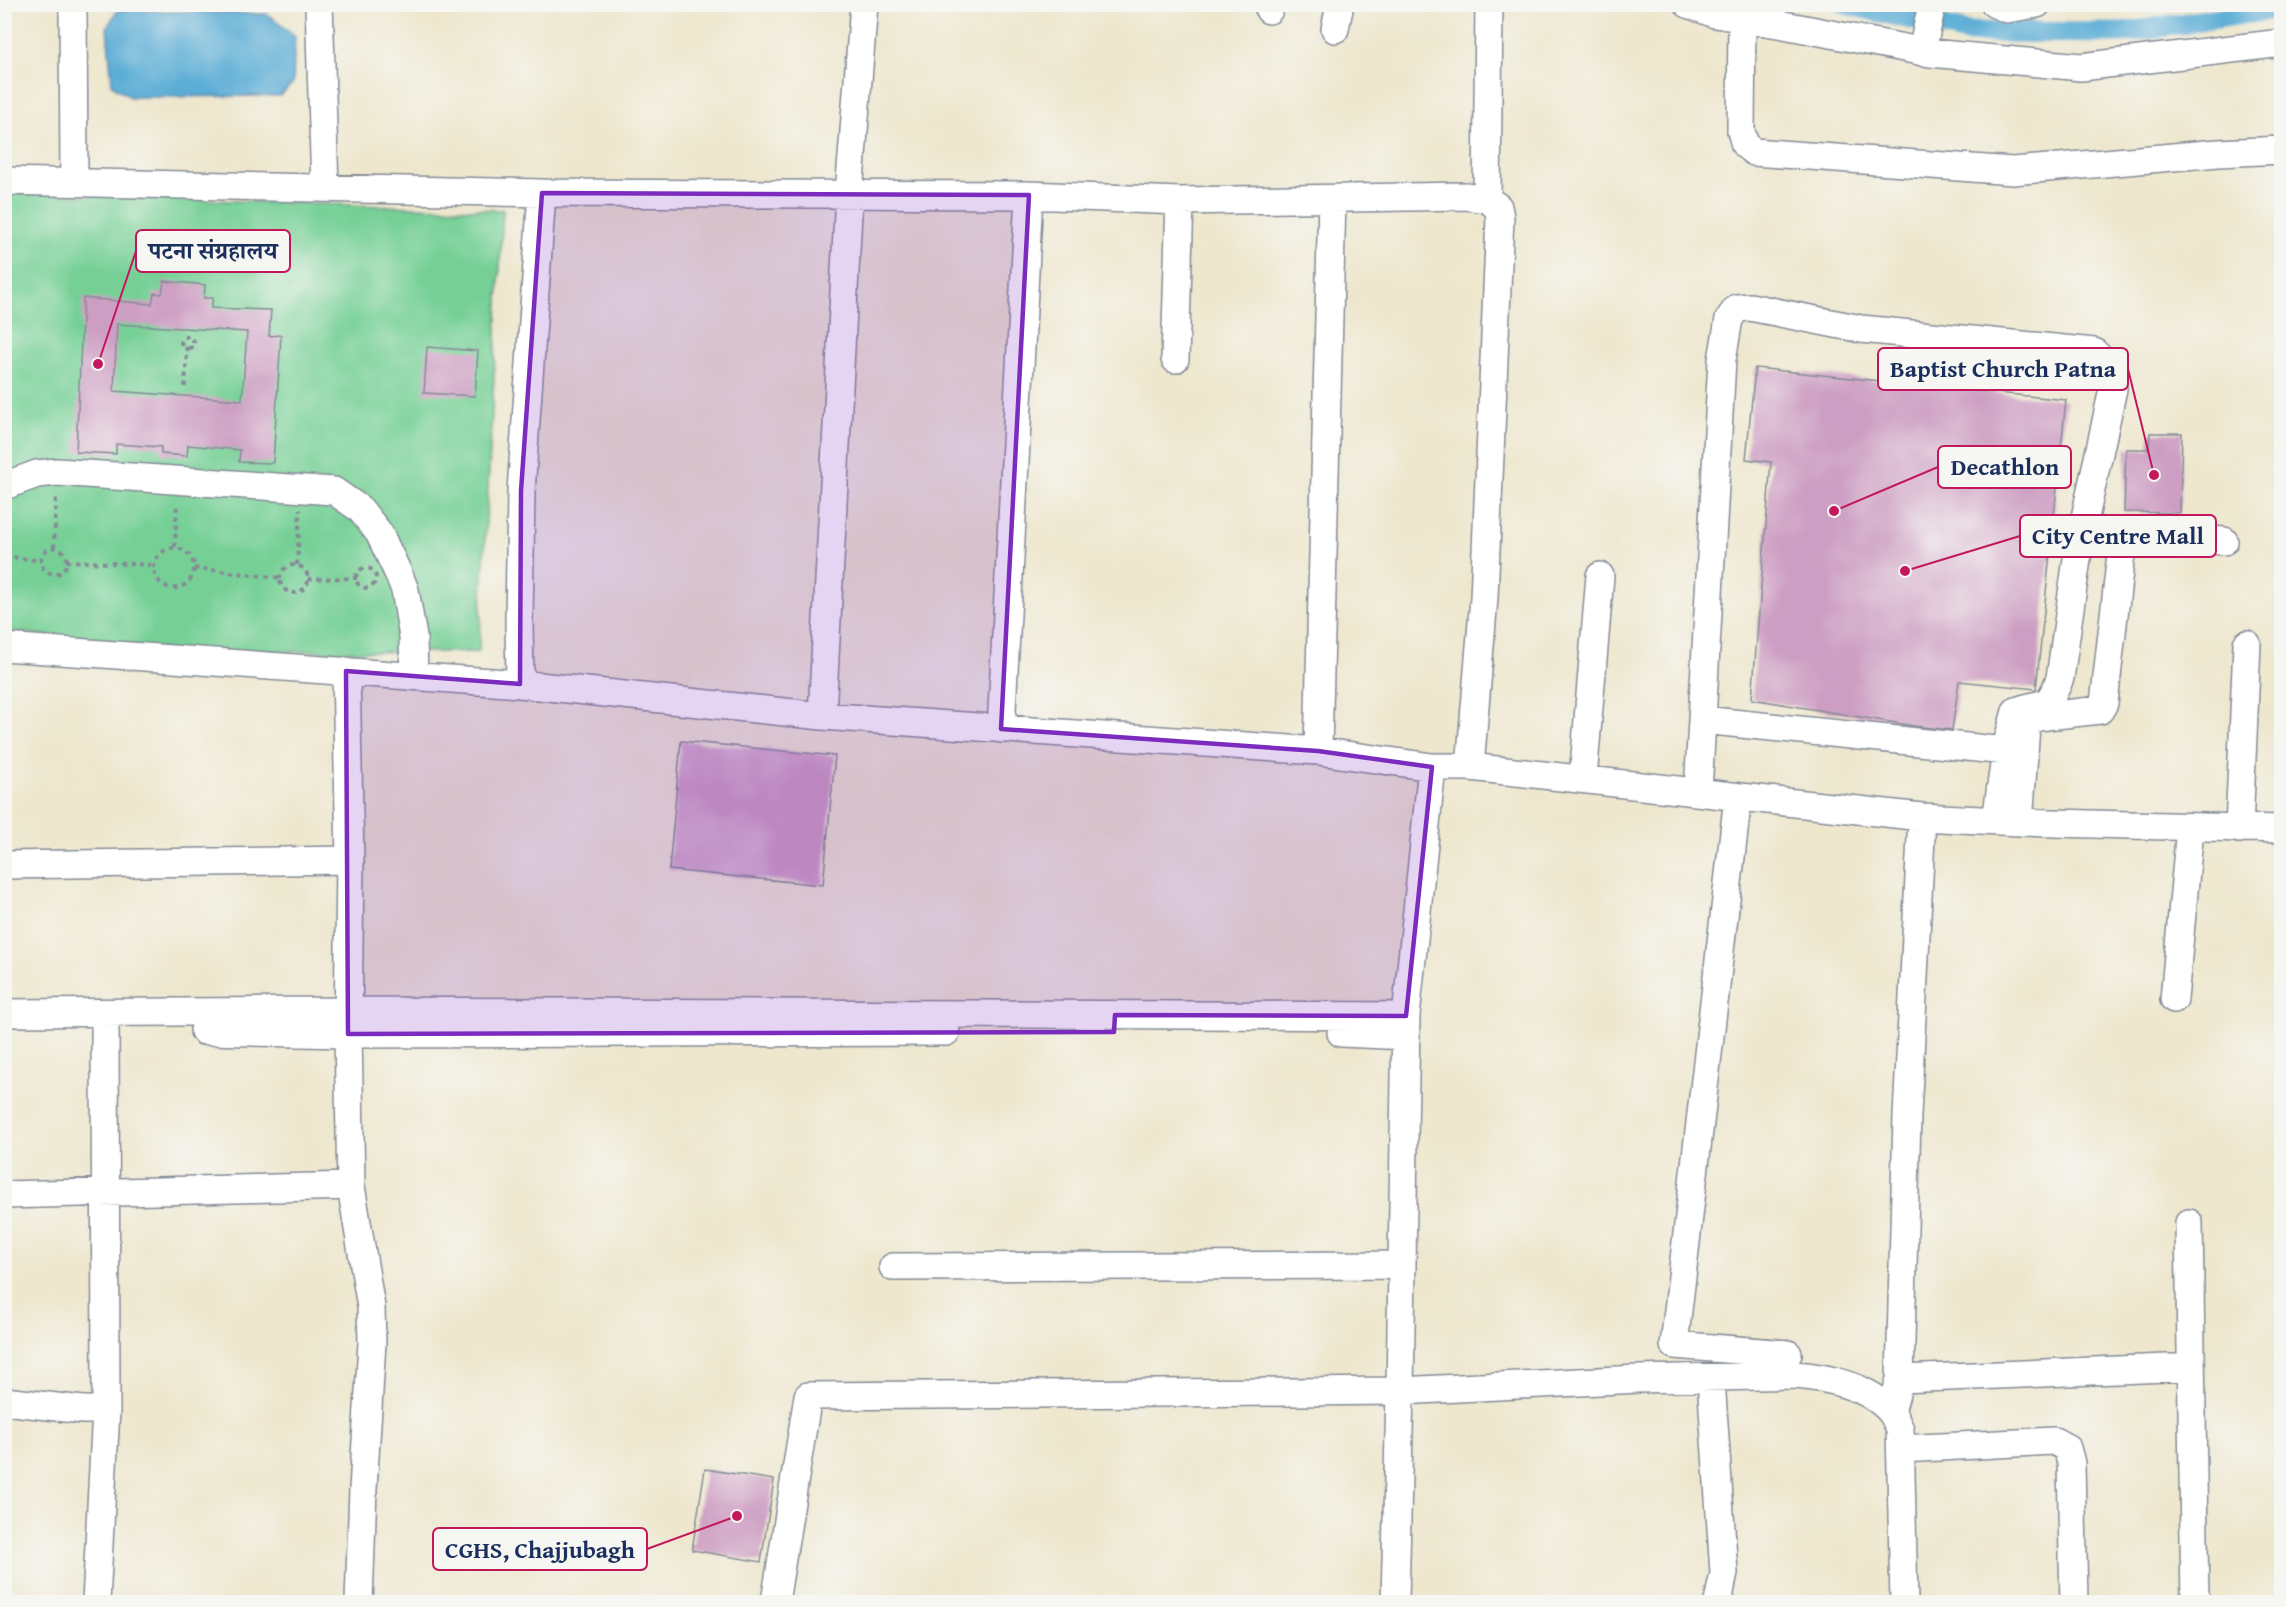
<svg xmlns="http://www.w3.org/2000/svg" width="2286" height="1607" font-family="'Gentium Book Plus','Noto Serif Devanagari',serif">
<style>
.green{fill:#76d096;stroke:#48807a;stroke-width:1.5}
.water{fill:#5badd6;stroke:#3b6e9a;stroke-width:1.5}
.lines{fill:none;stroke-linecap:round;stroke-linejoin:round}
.canal{stroke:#5badd6;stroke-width:21}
.building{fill:#cd9ec3;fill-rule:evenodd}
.minor-casing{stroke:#848b96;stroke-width:30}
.path{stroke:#848b96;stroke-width:4;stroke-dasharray:4.5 4.5;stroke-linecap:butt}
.minor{stroke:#fff;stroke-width:27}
.marked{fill:#7b2cbf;fill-opacity:0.2;stroke:#7b2cbf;stroke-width:4.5;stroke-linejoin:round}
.leader{fill:none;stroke:#c2185b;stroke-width:2}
.callout-dot{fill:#c2185b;stroke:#f6f6f2;stroke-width:2}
.callout{fill:#f6f6f2;stroke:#c2185b;stroke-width:2}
.callout-label{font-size:24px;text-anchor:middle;font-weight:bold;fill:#1b2f5e}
</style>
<rect width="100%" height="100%" fill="#f6f6f2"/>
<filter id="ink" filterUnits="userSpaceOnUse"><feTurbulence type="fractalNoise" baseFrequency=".0167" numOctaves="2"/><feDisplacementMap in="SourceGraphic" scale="12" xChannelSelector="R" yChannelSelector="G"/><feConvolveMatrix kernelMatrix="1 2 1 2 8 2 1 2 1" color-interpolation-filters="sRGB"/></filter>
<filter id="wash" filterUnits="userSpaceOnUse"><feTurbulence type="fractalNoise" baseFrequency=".008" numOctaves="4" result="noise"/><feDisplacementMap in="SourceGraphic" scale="24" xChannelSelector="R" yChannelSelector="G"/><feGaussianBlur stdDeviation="1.35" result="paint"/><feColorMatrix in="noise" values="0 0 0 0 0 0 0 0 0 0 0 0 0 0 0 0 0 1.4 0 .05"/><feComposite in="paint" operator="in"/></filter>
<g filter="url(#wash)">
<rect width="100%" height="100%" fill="#eee7ce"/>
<path class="green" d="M5,193l498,17 -24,442 -303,-1 -171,-20z"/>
<path class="water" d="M118,10l149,4 28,22 -2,47 -13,13 -150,1 -18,-12 -5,-58z"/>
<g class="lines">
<path class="canal" d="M1846,4l121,28 155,1 160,-25"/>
</g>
<g id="blocks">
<path class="building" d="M164,281l41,4 -1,13h9l-2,10 60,2 -2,26 12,-1 -8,128 -34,-1 1,-12 -52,-5 -1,11 -26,-2v-7l-45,-3v10l-40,-2 7,-154 69,6 2,-11 8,1zM117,324l130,8 -5,68 -128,-9z
M427,347l51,4 -3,45 -51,-3z
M1755,368l311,32 -30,289 -77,-8 -7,49 -38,-4 -162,-27 19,-237 -25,-3z
M2150,433h32l-2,80 -56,-1 2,-63h23z
M681,741l154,15 -12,129 -154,-15z
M705,1469l69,11 -13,82 -69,-12z"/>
</g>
</g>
<g filter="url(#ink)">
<use href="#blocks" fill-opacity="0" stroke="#848b96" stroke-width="1.5"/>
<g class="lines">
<g class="minor-casing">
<path id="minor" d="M73,4l1,178
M319,4l6,184
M1688,4l27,10 69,11 146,28 151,14 201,-24
M1995,4l12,5 30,-5
M1269,10l1,-6
M1742,18l-1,113 4,14 9,7 259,19 205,-18 64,-3
M1335,29l5,-25
M1922,52l10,-48
M4,181l538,12 487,2 151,6 285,-5 22,3 11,8 2,10 -16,381 -14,169
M1487,199l2,-195
M1175,359l5,-158
M4,486l33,-12 20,-2 277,19 26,18 19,24 20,42 6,15 8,47 1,39
M4,647l516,37 302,32 496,35 114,16h38l452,50 97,5 263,7
M346,671l4,189 -2,174 3,152 20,121 1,36 -9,146 -4,113
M520,684l-1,-61 2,-132 21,-298
M822,716l27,-522 15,-190
M1702,720l304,31
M1001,729l28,-534
M1318,751l14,-552
M1432,767l-26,249 -6,375 239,-12 155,-4c32,2 75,11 97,37 4,5 6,12 9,17l4,173
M1583,779l17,-203
M1698,792l24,-432 7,-41 8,-11 13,-1 111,22 233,23 13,13 6,24 -34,156 -19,133c-13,34 -15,22 -44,33l-9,33 -11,76
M1738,797l-64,548 114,9
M2019,822l7,-96 5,-6 7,-3 62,-7 4,-7 18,-158 6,-9 11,-1 85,6
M2239,829l8,-185
M4,865l346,-5
M2174,999l16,-171
M4,1013l344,-2 1058,5
M204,1031l144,3 598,-2
M1341,1033l65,3
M4,1195l347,-9
M2189,1223l6,379
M893,1267l509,-2
M1711,1379l13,194 -6,29
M1900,1379l291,-12
M4,1401l79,9h23
M1891,1412l9,-33 7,-263 15,-299
M1901,1449l153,-8 13,7 4,15 3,139
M96,1602l10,-192 -1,-397
M775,1602l33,-206 592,-5 -5,211"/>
</g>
<path class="path" d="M185,387l2,-38 -5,-3 -1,-4 3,-5 5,-1 5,6 -1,5 -6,2
M175,547l2,-44
M154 568a20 20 0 1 1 40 0a20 20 0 1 1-40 0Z
M54,548l2,-53
M41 561a13 13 0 1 1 26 0a13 13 0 1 1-26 0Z
M4,556l38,5
M66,561l88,4
M297,565l3,-56
M280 579a14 14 0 1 1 28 0a14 14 0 1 1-28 0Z
M194,568l86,10
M356 578a10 10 0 1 1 20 0a10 10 0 1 1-20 0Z
M308,579l49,-1"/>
<use href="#minor" class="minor"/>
</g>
</g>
<path class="marked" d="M542,193l487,2 -28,534 317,22 114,16 -26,249 -291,-1 -1,17 -766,2 -2,-363 174,13 1,-193z"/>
<path class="leader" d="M98 364L136 251M2154 475L2128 369M1834 511L1938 467M1905 571L2020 536M737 1516L647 1549"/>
<g class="callout-dot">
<circle cx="98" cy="364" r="6"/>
<circle cx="2154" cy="475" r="6"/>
<circle cx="1834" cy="511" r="6"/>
<circle cx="1905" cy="571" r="6"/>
<circle cx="737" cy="1516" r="6"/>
</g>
<g class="callout">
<rect x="136" y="230" width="154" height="42" rx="6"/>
<rect x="1878" y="348" width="250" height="42" rx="6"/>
<rect x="1938" y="446" width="133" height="42" rx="6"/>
<rect x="2020" y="515" width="196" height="42" rx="6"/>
<rect x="433" y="1528" width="214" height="42" rx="6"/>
</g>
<g class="callout-label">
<text x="213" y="259">पटना संग्रहालय</text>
<text x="2003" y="377">Baptist Church Patna</text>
<text x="2005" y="475">Decathlon</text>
<text x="2118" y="544">City Centre Mall</text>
<text x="540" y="1558">CGHS, Chajjubagh</text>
</g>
<rect width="2286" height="1607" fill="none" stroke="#f6f6f2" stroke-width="24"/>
</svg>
